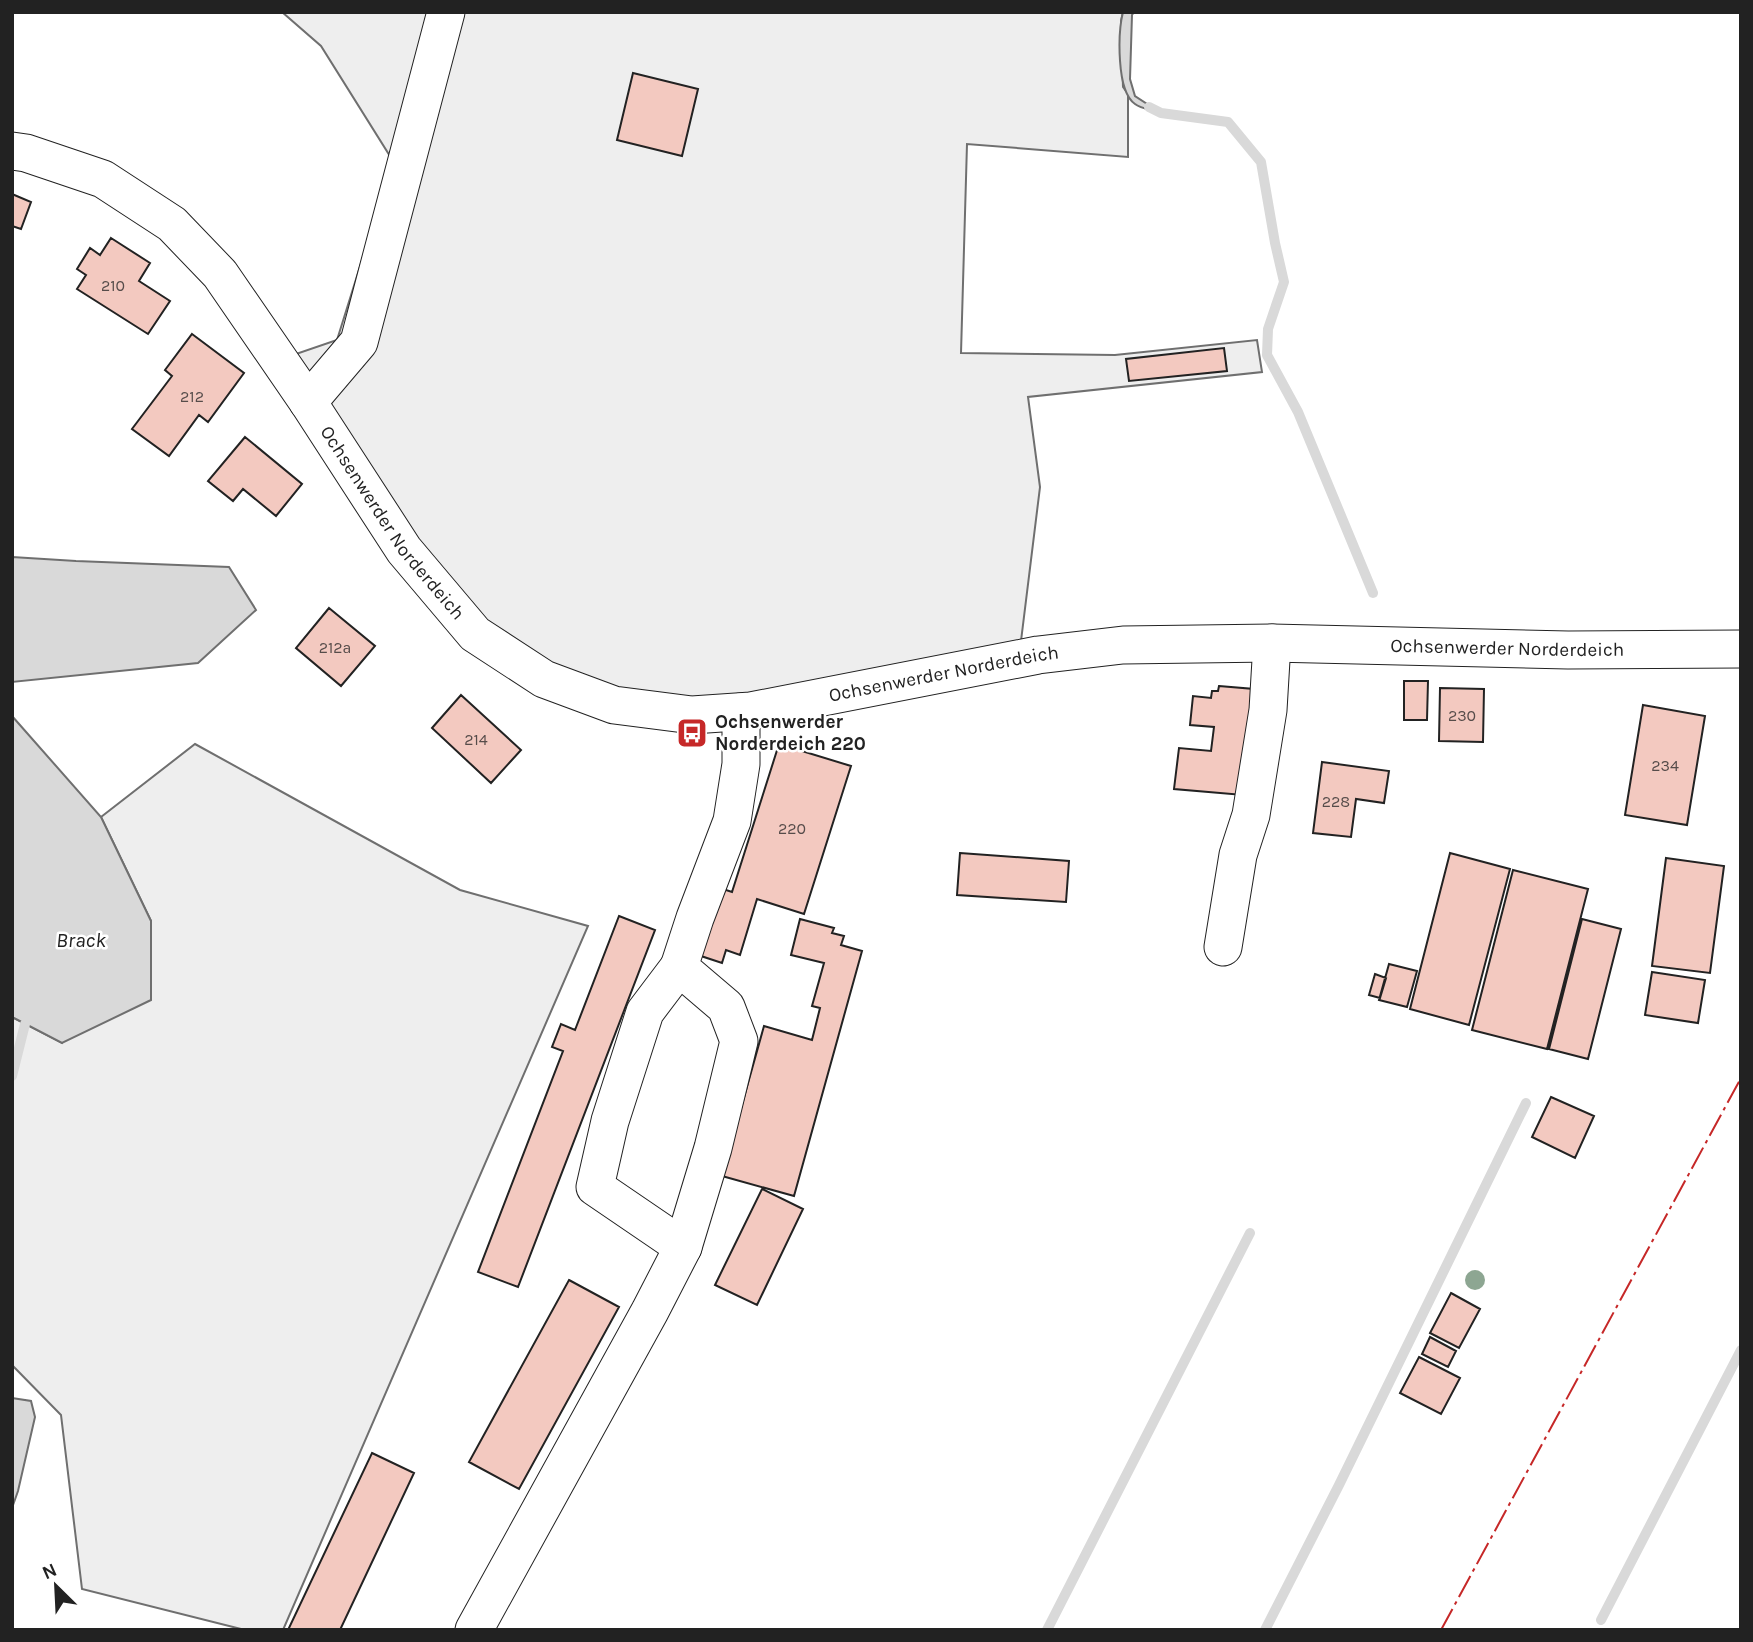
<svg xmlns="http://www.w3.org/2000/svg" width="1753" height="1642" font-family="Karla,sans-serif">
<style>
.green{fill:#eee;stroke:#6f6f6f;stroke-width:2}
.water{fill:#d9d9d9;stroke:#6f6f6f;stroke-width:2}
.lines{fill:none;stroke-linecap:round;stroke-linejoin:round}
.stream{stroke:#d9d9d9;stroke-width:10}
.building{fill:#f3c9c0;stroke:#222;stroke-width:2}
.minor-casing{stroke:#222;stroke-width:39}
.minor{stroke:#fff;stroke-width:37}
.power{stroke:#c62828;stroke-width:2;stroke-dasharray:24 5 3.5 5;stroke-linecap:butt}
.tree{fill:#8da692}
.labels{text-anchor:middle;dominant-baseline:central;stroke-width:5;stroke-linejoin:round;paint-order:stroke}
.number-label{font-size:16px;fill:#564c4a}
.street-label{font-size:19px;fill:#222;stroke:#fff}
.poi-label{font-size:19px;font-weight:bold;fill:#222;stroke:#fff;text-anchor:start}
.water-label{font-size:21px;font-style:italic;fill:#222;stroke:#fff}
</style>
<rect width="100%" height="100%" fill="#fff"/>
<path class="green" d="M282,12h841l-2,9 2,66 5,7v63l-161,-13 -6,209 154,2 142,-15 5,32 -234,25 12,90 -19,154 -300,61 -128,-15 -105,-62 -68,-80 -127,-190 44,-15 56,-179 -72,-115z
M195,744l265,146 128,36 -305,704h-38l-163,-41 -21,-174 -49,-50v-348l50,26 89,-122 -50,-104z"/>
<path class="water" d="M1123,12h11l-2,3 -2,64 5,17 26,17c-7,-3 -20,-4 -26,-9 -19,-13 -17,-72 -12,-92z
M12,557l64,4 153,6 27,43 -58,53 -186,19z
M12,716l89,101 50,104v79l-89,43 -50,-26z
M12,1398l19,3 4,16 -17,74 -6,17z"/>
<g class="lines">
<path class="stream" d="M1149,107l12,6 67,9 33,40 14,81 9,39 -16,47 -1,26 31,57 75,181
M12,1076l13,-52
M1601,1620l140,-270
M1047,1630l203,-397
M1265,1630l74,-145 187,-382"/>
</g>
<path class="building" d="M633,73l65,16 -16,67 -65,-16z
M12,194l19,8 -10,27 -9,-3z
M111,238l39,25 -11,18 31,20 -22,33 -71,-45 9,-14 -9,-6 13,-21 10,7z
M192,334l52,39 -36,49 -9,-7 -30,41 -37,-27 40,-53 -7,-6z
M1224,348l3,23 -98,10 -3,-22z
M245,437l57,47 -26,32 -33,-27 -10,12 -25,-20z
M329,608l46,38 -34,40 -45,-38z
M1404,681h24l-1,39h-23z
M1219,686l35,3 -11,106 -69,-6 5,-41 32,3 3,-24 -24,-2 3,-29 18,2 1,-7h6z
M1440,688l44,1 -1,53 -44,-1z
M461,695l60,55 -30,33 -59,-55z
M1643,705l62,11 -18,109 -62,-10z
M779,744l72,22 -47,148 -47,-15 -17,56 -14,-5 -4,13 -21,-7 22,-67 9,3z
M1322,762l67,9 -5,32 -28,-4 -5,38 -38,-4z
M960,853l109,8 -3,41 -109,-7z
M1450,853l60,16 -41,156 -59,-16z
M1666,858l58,8 -14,107 -58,-7z
M1513,870l75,19 -41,160 -75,-19z
M619,916l36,14 -137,357 -40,-15 85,-221 -11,-4 9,-23 14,6z
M800,919l34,9 -2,5 12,3 -3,9 21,6 -68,245 -72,-20 42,-150 48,14 8,-32 -8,-2 12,-43 -33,-8z
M1582,919l39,10 -33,130 -39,-10z
M1389,964l28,7 -10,36 -28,-7z
M1652,972l53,8 -7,43 -53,-8z
M1375,974l11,4 -6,20 -11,-3z
M1551,1097l43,19 -19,42 -43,-21z
M762,1189l41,20 -46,96 -42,-20z
M569,1280l50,27 -100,182 -50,-27z
M1451,1293l29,16 -21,39 -29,-15z
M1430,1337l26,14 -8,16 -26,-13z
M1419,1357l41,21 -19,36 -41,-21z
M372,1453l42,20 -74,157h-52z"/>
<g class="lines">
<g class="minor-casing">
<g id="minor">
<path id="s1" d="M12,151l14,2 77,26 69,45 48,50 88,128 96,148 71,84 69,45 70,26 78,10 59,-4 287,-56 85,-10 149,-2 296,7 173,-1"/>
<path d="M308,402l51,-60 87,-330"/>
<path d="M1223,947l15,-92 13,-40 17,-105 4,-67"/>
<path d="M679,967l-34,45 -35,109 -15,66 88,60"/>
<path d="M474,1630l176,-319 33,-64 30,-99 26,-107 -13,-34 -47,-40 16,-49 37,-97 9,-57v-52"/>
</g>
</g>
<use href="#minor" class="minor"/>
<path class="power" d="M1441,1630l300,-552"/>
</g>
<circle class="tree" cx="1475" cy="1280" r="10"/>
<defs>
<g id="bus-square" transform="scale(1.575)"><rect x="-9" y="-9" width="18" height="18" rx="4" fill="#c62828" stroke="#fff"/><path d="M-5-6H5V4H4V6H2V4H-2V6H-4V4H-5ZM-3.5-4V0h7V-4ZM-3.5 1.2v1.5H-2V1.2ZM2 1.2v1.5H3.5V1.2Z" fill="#fff"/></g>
</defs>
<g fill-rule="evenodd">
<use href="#bus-square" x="692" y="733"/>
</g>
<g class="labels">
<g class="number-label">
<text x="113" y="285">210</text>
<text x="192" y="396">212</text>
<text x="335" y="647">212a</text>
<text x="1462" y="715">230</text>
<text x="476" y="739">214</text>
<text x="1665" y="765">234</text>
<text x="1336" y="801">228</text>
<text x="792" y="828">220</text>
</g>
<g class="street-label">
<text stroke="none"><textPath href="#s1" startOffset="550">Ochsenwerder Norderdeich</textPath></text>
<text stroke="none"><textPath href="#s1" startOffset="1746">Ochsenwerder Norderdeich</textPath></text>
<text stroke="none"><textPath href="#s1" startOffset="1180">Ochsenwerder Norderdeich</textPath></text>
</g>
<g class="poi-label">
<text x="715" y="722">Ochsenwerder<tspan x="715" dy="22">Norderdeich 220</tspan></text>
</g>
<g class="water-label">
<text x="81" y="940">Brack</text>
</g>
</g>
<rect width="1753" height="1642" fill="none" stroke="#222222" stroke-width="28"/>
<g transform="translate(56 1586) rotate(336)" stroke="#ffffff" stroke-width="5" paint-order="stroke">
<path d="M0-5L12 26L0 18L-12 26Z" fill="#222222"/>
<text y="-10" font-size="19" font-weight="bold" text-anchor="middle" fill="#222222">N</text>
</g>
</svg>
